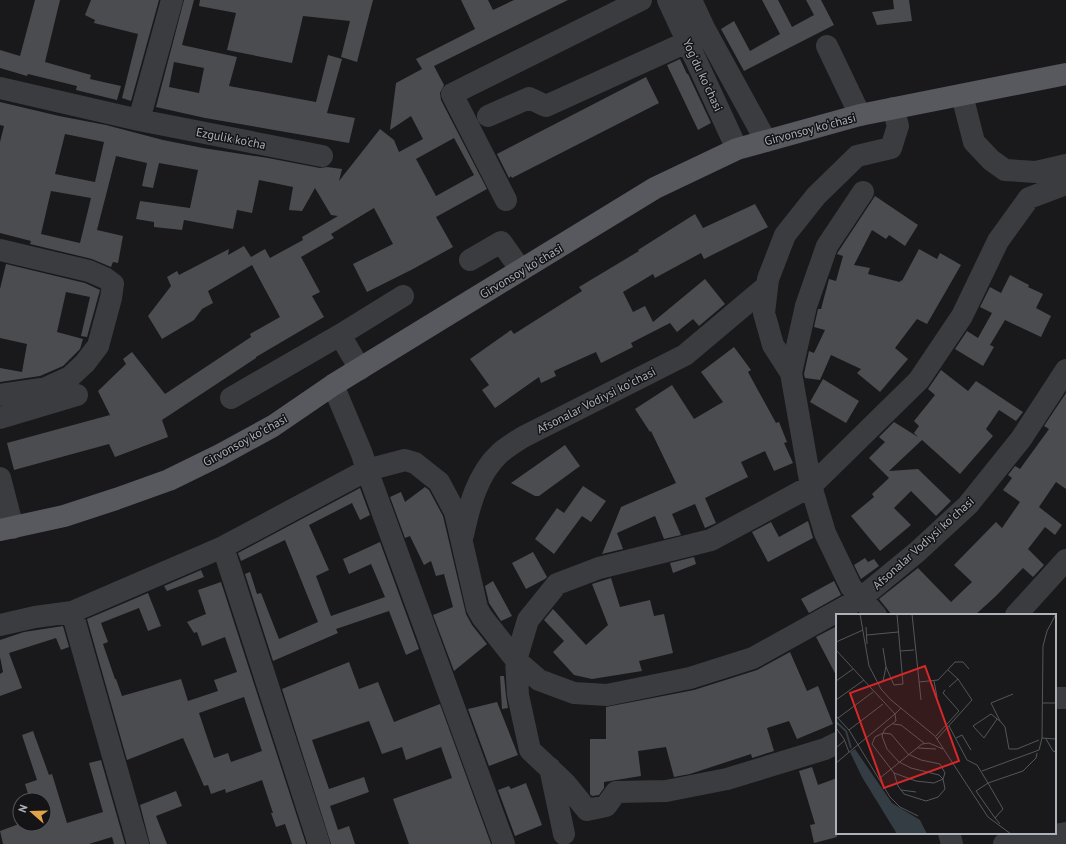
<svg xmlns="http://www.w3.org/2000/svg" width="1066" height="844" font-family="'PT Sans',sans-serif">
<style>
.building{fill:#4b4c50;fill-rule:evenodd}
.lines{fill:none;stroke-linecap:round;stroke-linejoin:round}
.minor{stroke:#3a3c3f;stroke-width:22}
.major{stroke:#57595e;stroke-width:22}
.labels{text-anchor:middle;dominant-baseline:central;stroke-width:3;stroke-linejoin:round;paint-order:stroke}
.street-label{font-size:12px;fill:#adb1b9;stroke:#141416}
.inset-river{fill:none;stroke:#343d43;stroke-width:2}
.inset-road{fill:none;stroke:#54565a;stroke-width:1}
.view{fill:#d62828;fill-opacity:0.15;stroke:#d62828;stroke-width:2}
.inset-edge{fill:none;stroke:#adb1b9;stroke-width:2}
</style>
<rect width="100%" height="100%" fill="#19191b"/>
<path class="building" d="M35,0h25l-15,62 46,13 -1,4 31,7 -4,14 -41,-10 1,-4 -49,-12 -1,2 -27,-8v-18l20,6z
M91,0h68l-28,101 -9,-3 16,-64 -44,-11 1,-3 -10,-5z
M184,0h10l-12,45 55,12 -8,29 87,16 12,-47 14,4 -15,54 28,5 -6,25 -144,-25 -49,-11zM174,62l30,6 -5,25 -30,-6z
M200,0h173l-16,62 -16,-5 9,-36 -47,-5 -11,47 -65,-13 9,-37 -37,-7z
M461,0h27l5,10 21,-10h54l-134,66 10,19 -4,8 1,7 46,89 -51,28 17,30 -40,22 -46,23 -14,-28 40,-20 -19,-36 -43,26 3,4 -33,19 19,35 -8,4 12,21 -68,40v1l-94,62 6,17 -53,20 -6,-13 -95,26 -7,-27 103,-28 -12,-24 28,-27 -3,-5 9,-7 33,42 86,-57 -1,-3 30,-17 -28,-52 -44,26 5,12 -11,6 -8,11 -32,19 -14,-23 23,-30 -4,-9 10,-6 2,4 50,-26 -1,6 16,-9 7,11 14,-8 5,9 33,-18 -1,-3 36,-21 -7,-1 -16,-27 -13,23 -13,-1 4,-23 -34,-7 -7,33 -15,-3 -4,19 -49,-9 -2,10 -28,-3v-5l-18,-3 4,-18 50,7 8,-38 -39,-7 -6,25 -11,-2 5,-23 -31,-7 -19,74 26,6 -5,27 -5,-1 -2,5 -19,-8 -62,-15 1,-3 -31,-8v-91l4,-16 -4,-1v-23l59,14 47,9 57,15 40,8 65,10 52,10 7,-1 15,2 -3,12 41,-52 14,11 5,12 24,-13 -12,-23 -21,14 6,-47 26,-14 -6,-10 59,-30zM65,134l39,8 -9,40 -40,-8zM454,138l20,37 -38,21 -20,-37zM51,191l40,7 -11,45 -39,-9z
M762,0h16l14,27 22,-12 -8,-15h15l13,25 -90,46 -23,-42 13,-8 16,30 30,-17z
M893,0h16l3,21 -35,4 -5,-13 22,-3z
M680,59l7,15h1l23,49 -13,7 -31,-65z
M646,77l13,26 -147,75 -1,-2 -2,2 -12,-24z
M875,196l43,29 -13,21 -16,-11 -3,4 -14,-9 -18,35 16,3 -2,6 32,8 1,-2 1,1 17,-32 18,10 3,-6 21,12 -34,59 -10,-5 -22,29 13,11 -28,33 -23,-19 4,-4 -30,-14 -11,25 -15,-2 -1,-4 5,-23 5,2 11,-23 -11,-3 4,-18h3l8,-30 7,2 7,-25 -6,-2 1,-2z
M755,204l13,23 -64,32 -3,-6 -46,25 -2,-4 -30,18 10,20 12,-6 8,16 52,-43 20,25 -26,22 -6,-7 -16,13 -7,-9 -39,20 2,4 -32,16 -5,-11 -42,19 2,5 -15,7 -2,-6 -44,31 -13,-18 7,-5 -19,-26 41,-29 3,4 68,-43 -3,-4 60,-36 -1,-1 57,-36 8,14z
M6,264l79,19 15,7 -13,47 -6,-1 9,-39 -24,-5 -9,40 26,7 -3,10 -17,17 -23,10 -40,6v-14l22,4 5,-28 -27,-6v-49z
M1010,275l19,10 -1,2 15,7 -7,14 15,8 -10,21 -36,-17 -15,25 4,2 -11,19 -28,-17 12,-18 11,7 14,-25 -12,-6 10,-20 11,6z
M734,347l17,23 -3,2 28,51 3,-1 8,20 -3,1 9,20 -19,8 -9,-20 -24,11 7,15 -43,21 11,25 -11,5 -10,-24 -23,10 9,21 -17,4 -9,-23 -38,17 6,16 -21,5 19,-47 55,-24 -25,-52 -1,1 -15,-23 37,-24 22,34 29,-17 -22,-30z
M941,370l27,21 8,-10 47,31 -7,9 -17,-11 -13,19 7,7 -33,38 -38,-34 -33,31 29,-2 33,32 -15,15 -25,-25 -17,17 17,17 -31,26 -29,-35 23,-19 -2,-3 17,-16 -20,-20 16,-16 -6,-5 15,-15 24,15 -4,-4 5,-7 -5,-5 21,-26 -7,-6z
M823,379l36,22 -13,22 -36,-21z
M1066,393v96l-10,-7 -17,25 23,18 -7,10 -10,-8 -17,22 16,16 -11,12 -10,-9 -27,28 -21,19h-83l-13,-16 39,-31 33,34 21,-20 -18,-17 42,-43 6,6 18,-26 -17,-12 9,-12 -4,-3 7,-9 5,3 29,-40 -5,-3z
M565,445l15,21 -41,30h-4l-24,-13z
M583,486l23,15 -15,21 -9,-6 -28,38 -19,-15 22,-31 7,5z
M425,487l4,3 14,26 23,98 6,11 15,19 -33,27 -21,-56 20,-8 -9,-33 -8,2 -5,-15 -7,4 -14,-29 -5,2 -15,-41 11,-5 4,10z
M360,488l10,27 -10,5 -8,-17 -43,22 20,45 -13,6 15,40 54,-19 -14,-33 -22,10 -6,-15 37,-17 39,107 -13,6 -17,-44 -53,18 2,4 -65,28 -28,-87 5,-2 7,22 4,-1 18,46 39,-17 -33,-82 -44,21 -3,-8z
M808,521l5,17 -45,24 -16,-30 19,-10 8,15z
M533,552l14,25 -2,2 -19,10 -14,-26z
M694,557l2,7 -23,9 -3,-10z
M865,558l3,4 6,-3 5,7 -18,13 -7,-14z
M201,570l3,7 -37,14 -3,-5z
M611,578l9,29 30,-7 4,16 10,-2 9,39 -34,8 3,10 -50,8 -18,-4 -21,-23 11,-11 -20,-21 9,-11 33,36 22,-20 -16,-41z
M493,581l19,35 -11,5 -12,-18 -4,-17z
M834,581l7,14 -32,18 -8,-14z
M221,582l85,262h-14l-7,-20 -9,3 -5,-14h2l-11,-33 -36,13 -1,-4 -14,5 -3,-9 -4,1 -21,-48 -56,22 -40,-141 61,-26 13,33 -13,5 -9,-23 -38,15 7,19 -5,2 12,35h1l6,17 59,-17 7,22 30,-10 -4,-11 23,-8 -12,-35 -23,9 -5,-14 -3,1 -7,-11 19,-8 -8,-24zM244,697l18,54 -31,11 -3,-9 -14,5 -15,-45z
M63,626l6,21 -8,3 -5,-12 -47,15 13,35 -22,8v-22l3,-2 -3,-15v-17l24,-8z
M837,626v51l-21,-40z
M790,652l17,39 11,-5 15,38 -36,15 -8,-18 -22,7 7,23 -22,7 -1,-4 -61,20 -16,3 -8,-30 -28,4 3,25 -37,6v6l-5,7 -7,1 -2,-2v-55h16v-32l88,-17 63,-20z
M349,662l10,27 19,-7 16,40 46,-18 51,140h-82l-16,-45 59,-21 -11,-31 -35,13 -4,-13 -20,7 -13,-33 -57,19 17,49 35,-12 5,15 -39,14 8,24 11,-4 6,18h-24l-49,-155z
M500,676h4l2,20 2,12 -6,1z
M497,702l21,53 -29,11 -21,-57z
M33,731l16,44 3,-1 15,49 36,-11 -14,-49 12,-3 24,84h-11l-2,-7 -23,7h-86l-3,-13 19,-7h25v-24h-14l-5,-16 12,-4 -15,-45z
M812,767l6,18 19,-7v59l-23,6 -4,-18 5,-1 -16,-53z
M526,783l16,42 -27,11 -17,-46 11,-4 2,3z
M176,791l6,15 -26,10 11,28h-17l-10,-39z"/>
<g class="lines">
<path class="minor" d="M668,0l69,149
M691,0l13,28 62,113
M827,46l33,69
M0,88l139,32 183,36
M962,95l12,47 17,18 14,10 31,2 30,-7
M488,116l41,-18 17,8 141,-64
M139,120l33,-120
M506,200l-54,-106 189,-94
M0,250l89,21 16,7 8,6 -2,14 -13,48 -13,17 -15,14 -24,11 -46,7
M470,260l31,-18 20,28
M360,369l-20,-34 63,-39
M791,373l15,-67 21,-60 36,-54
M231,398l109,-63
M0,418l77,-23
M0,478l13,50
M463,535c6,-28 14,-61 37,-82 7,-6 15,-11 23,-16l162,-82 82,-69
M223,547l96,297
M72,612l66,232
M876,615l-25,-28 -26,-54 -14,-47 -20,-113 -18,-28 -9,-32 4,-34 17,-44 31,-39 41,-40 34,-8 7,-22 -5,-18
M1016,615l50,-55
M0,625l35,-8 37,-5 151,-65 144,-77 -5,-16 -29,-69
M1055,698h11
M837,743l-12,6 -98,30 -61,12 -50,1 -10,14 -19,4 -22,-27 -35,-33 -12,-55 -2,-35 12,-40 29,-36 42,-16 112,-28 100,-54 108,-106 43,-64 36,-75 31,-43 37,-14
M550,768l14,66
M949,833l3,11
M504,844l-137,-374 38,-10 10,3 24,19 16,30 22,96 5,9 34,43 23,20 35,13 33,2 83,-17 63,-20 108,-60 56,-46 51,-47 53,-66 45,-69
M1004,844l62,-11"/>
<path class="major" d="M0,530l64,-14 52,-17 53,-19 51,-25 53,-29 60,-41 322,-197 82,-39 123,-34 206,-41"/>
</g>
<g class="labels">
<g class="street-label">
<text transform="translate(703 75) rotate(65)">Yogʻdu koʻchasi</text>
<text transform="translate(810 129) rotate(-15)">Girvonsoy koʻchasi</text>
<text transform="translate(231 138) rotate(11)">Ezgulik ko'cha</text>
<text transform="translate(521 271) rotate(-31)">Girvonsoy koʻchasi</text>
<text transform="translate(596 400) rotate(-27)">Afsonalar Vodiysi koʻchasi</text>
<text transform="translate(245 440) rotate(-29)">Girvonsoy koʻchasi</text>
<text transform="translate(923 543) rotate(-42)">Afsonalar Vodiysi koʻchasi</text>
</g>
</g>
<g transform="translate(836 614)">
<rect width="220" height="220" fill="#19191b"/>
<path d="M19,135l37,54 28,17 7,14h-30l-35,-57 -12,-25z" fill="#343d43"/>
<path class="inset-river" d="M0,108l10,9 5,17"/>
<path class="inset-road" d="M24,0l9,52 12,23 10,11 44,36 53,81 23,17M76,0l9,86M30,13l1,17M31,21l31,-3M0,28l27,-12M47,34l3,19M0,36l59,64 6,-6M64,37l14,-1M112,56l10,9M0,67l17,-12M98,67l3,16M83,68l19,-2 17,-18h8l6,7M42,70l5,-3 3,-14 8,18 9,-1 -6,-70M0,86l28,-20M206,89h14M47,90l-34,26 41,67 10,10 18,9M0,102l13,14M2,104l35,-26M161,105l-13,19 -11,-12 18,-12 10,8 4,5 4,22h8l22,-9M164,107l-9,-18 22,-9M57,110l8,1 23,18M113,112l18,34 10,5 11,18 -12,8 19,27M0,114l8,11 5,13M100,122l23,-25 -16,-18 2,-3M120,124l6,-3 9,15M206,124l14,1M101,125l35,-39 -14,-21 -9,8M210,125l7,12 3,1M0,134l9,-8M82,134l18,1M0,149l59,-49 1,7 -11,8 -2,4 -1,3 5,13 12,13 12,6 28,7 4,4 2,10 -7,8 -12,4 -22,-7 -6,-8 -4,-13 -22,-29 3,-7 8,-4 8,1 17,20 13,6 19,4 5,9 -2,6 -9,4 -18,-2 -22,-8M146,157l57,-21 3,-12 1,-92 4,-15 9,-17M44,164l42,-34 7,-1 14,6M65,176l15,2M164,210l-5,-6 8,-9 -15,-26 35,-12 13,-13 1,-5"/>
<path class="view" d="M89,52l34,95 -75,27 -34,-95z"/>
<rect width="220" height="220" class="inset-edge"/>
</g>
<g transform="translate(32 812) rotate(290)"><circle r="19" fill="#141416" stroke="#515357"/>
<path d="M0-3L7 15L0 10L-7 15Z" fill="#e0a34b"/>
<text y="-6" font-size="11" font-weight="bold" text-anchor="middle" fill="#adb1b9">N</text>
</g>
</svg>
